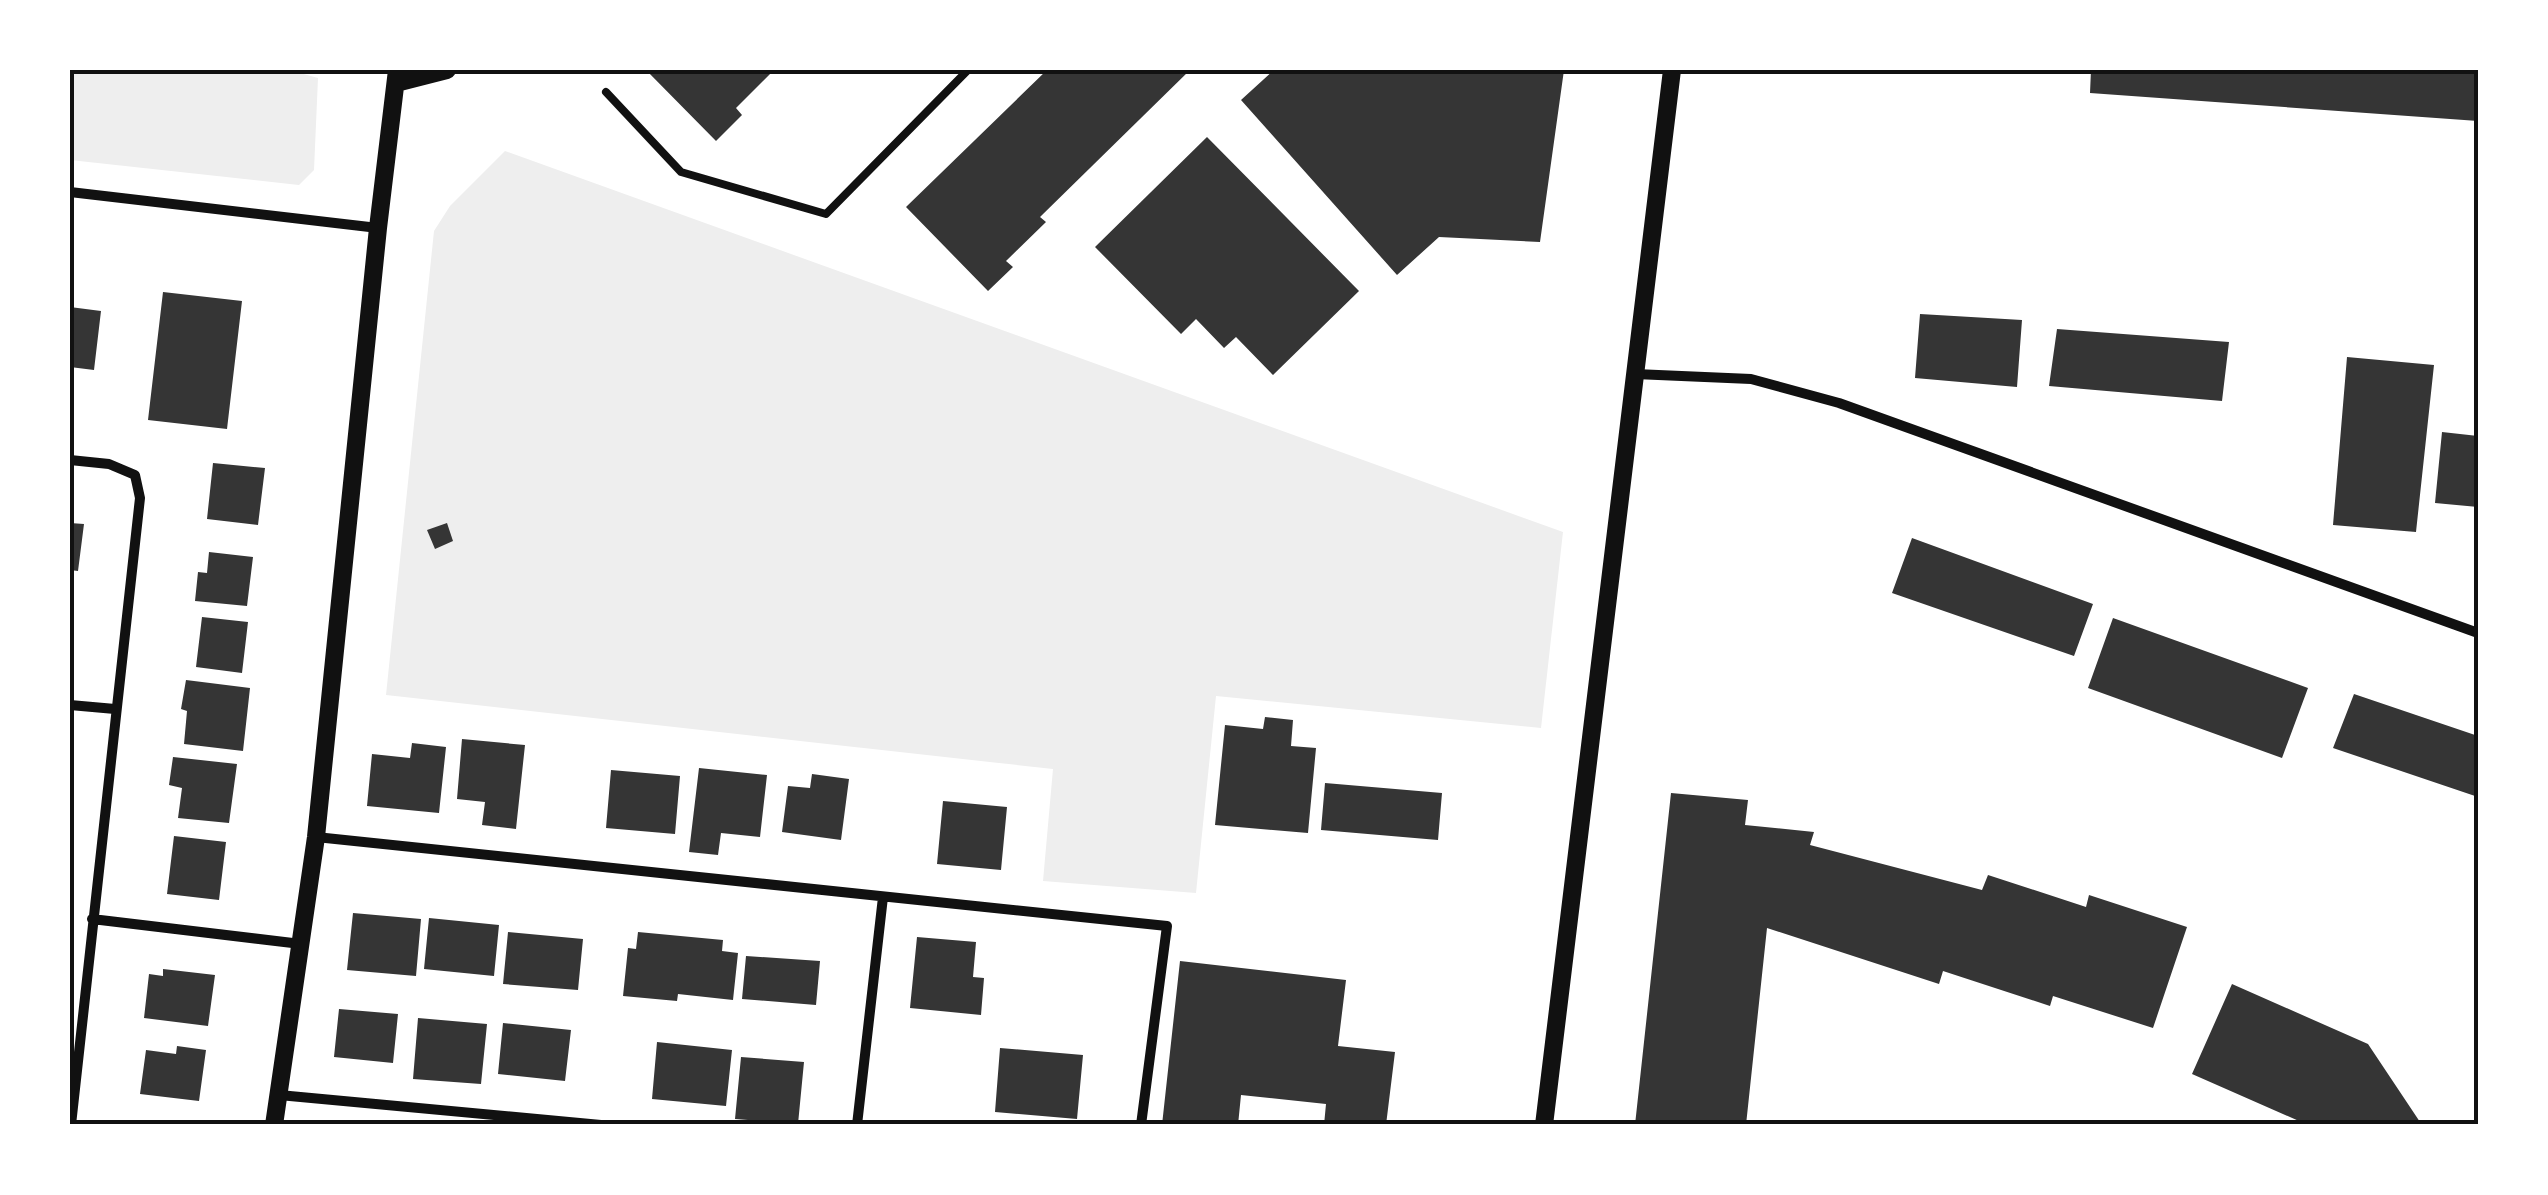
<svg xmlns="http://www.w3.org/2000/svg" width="2548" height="1195" font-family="'Exo 2',sans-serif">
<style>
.green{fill:#eee}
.building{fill:#353535}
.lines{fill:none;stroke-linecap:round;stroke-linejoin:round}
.service{stroke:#111;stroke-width:8}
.minor{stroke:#111;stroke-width:10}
.tertiary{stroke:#111;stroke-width:18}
.neatline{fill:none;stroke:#111;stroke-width:4}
</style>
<rect width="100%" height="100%" fill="#fff"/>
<path class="green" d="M70,70h219l29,8 -4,92 -15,15 -229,-25z
M505,151l1058,381 -22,196 -325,-32 -20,197 -153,-12 10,-112 -667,-74 48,-464 16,-25z"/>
<path class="building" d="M646,70h128l-38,38 6,7 -26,26z
M1047,70h143l-150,147 6,5 -40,39 7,6 -25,24 -82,-84z
M1274,70h290l-24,172 -101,-5 -42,38 -156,-175z
M2091,70h380l-1,3 8,-1v49l-388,-28z
M1207,137l152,154 -86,84 -37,-38 -12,11 -28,-29 -15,15 -86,-87z
M163,292l79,9 -15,128 -79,-9z
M70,307l31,4 -7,59 -24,-3z
M1920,314l102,6 -5,67 -102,-9z
M2057,329l172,13 -7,59 -173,-15z
M2347,357l87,8 -18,167 -83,-7z
M2442,432l36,4v71l-43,-4z
M213,463l52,5 -7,57 -51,-6z
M70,523l14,1 -6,47 -8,-1z
M447,523l6,18 -18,8 -8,-19z
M1912,538l181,66 -19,52 -182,-63z
M209,552l44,5 -6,49 -52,-5 3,-29 9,1z
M202,617l46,5 -6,51 -46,-6z
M2113,618l195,70 -26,70 -194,-70z
M186,680l64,8 -7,63 -59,-7 3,-33 -6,-2z
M2354,694l124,42v61l-145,-49z
M1265,717l28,3 -2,26 25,2 -8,85 -93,-8 10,-100 38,4z
M462,739l63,6 -9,84 -34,-4 3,-23 -28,-3z
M412,743l34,4 -7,66 -72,-7 5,-52 38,4z
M173,757l64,7 -8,59 -51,-5 4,-30 -13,-3z
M699,768l68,7 -7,62 -39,-4 -3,22 -29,-3z
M611,770l69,6 -5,58 -69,-6z
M812,774l37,5 -8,61 -59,-8 6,-46 22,2z
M1325,783l117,10 -4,47 -117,-10z
M1671,793l77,7 -3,25 69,7 -4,13 172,45 6,-15 98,32 3,-12 98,32 -34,101 -100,-32 -3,10 -107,-35 -4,13 -172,-56 -21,197h-111z
M943,801l64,6 -6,63 -64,-6z
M174,836l52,6 -7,58 -52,-6z
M353,913l68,6 -5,57 -69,-6z
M429,918l70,7 -5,51 -70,-7z
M508,932l75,7 -5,51 -75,-6z
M638,932l85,8 -1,11 16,2 -5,47 -55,-6 -1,7 -54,-5 5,-48 8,1z
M917,937l59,5 -3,35 11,1 -3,37 -71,-7z
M746,956l74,5 -4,44 -74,-6z
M1180,961l166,19 -8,66 57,6 -9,73h-62l2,-21 -85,-9 -3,30h-76z
M163,969l52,6 -7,51 -64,-8 5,-44 14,2z
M2232,984l136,60 54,81h-114l-116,-51z
M339,1009l59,5 -5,49 -59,-6z
M418,1018l69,6 -6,60 -68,-5z
M503,1023l68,7 -6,51 -67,-7z
M657,1042l75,8 -6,56 -74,-7z
M177,1046l29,4 -7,51 -59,-7 6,-44 30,4z
M1000,1048l83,7 -6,64 -82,-7z
M741,1057l63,5 -6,62 -63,-5z"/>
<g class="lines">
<path class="service" d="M606,92l75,80 145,42 142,-144"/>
<path class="minor" d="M70,192l308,36
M1635,374l116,5 88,24 639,230
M70,460l39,4 26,11 5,23 -69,627
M70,705l45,4
M316,837l851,89 -26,199
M92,919l209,25
M279,1095l322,30
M857,1125l26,-228"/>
<path class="tertiary" d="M396,83l51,-13
M274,1125l42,-288 62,-609 19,-158
M1544,1125l128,-1055"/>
</g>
<rect width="2548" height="1195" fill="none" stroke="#ffffff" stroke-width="145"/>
<rect x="72" y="72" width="2404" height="1050" class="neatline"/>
</svg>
